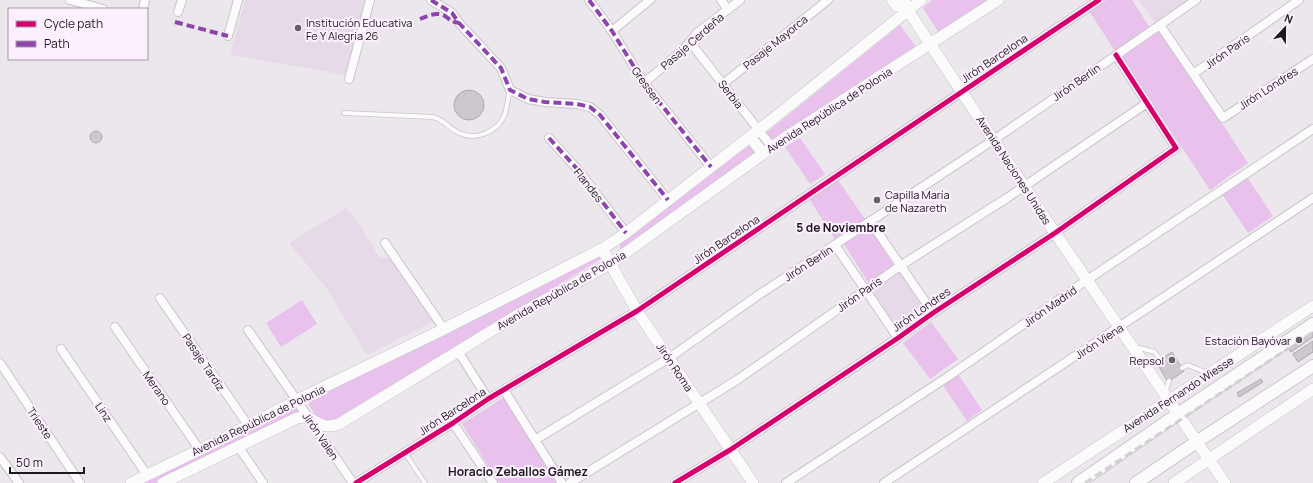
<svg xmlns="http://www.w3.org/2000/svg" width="1313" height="483" font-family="Manrope,sans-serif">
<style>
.built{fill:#e7dae8}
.green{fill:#e8c2ec}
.building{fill:#cdc8cd;stroke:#ada8ae}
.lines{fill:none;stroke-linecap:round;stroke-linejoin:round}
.lane-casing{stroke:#c9c4ca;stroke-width:5.5}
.street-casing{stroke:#c9c4ca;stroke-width:10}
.secondary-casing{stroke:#c9c4ca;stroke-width:12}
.primary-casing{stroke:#c9c4ca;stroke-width:14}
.lane{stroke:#fcfbfc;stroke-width:4}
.street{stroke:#fcfbfc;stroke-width:8}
.secondary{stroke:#fcfbfc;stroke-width:11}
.primary{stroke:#fcfbfc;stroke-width:12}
.rail{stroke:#d1cfd1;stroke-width:3;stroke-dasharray:8 4;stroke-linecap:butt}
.quiet{stroke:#8e44ad;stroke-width:4;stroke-dasharray:8 4;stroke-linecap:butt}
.cycleway-casing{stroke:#fcf0fe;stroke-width:8}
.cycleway{stroke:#d6006c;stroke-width:5}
.poi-dot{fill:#656066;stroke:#fcf0fe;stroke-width:1.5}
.labels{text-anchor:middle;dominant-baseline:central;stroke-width:4;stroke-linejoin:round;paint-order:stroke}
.poi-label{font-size:11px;fill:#1d181d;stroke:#fcf0fe;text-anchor:start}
.street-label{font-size:11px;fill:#1d181d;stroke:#fcf0fe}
.neighbourhood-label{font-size:12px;font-weight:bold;fill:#1d181d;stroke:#fcf0fe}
</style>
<rect width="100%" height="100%" fill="#ece6ed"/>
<path class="built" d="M245,0h120l-19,75 -116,-20z
M1139,0h53l-36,24z
M346,208l11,12 22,37 16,2 39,62 -67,34 -40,-66 -38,-46z
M900,269l30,43 -32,23 -30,-44z"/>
<path class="green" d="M932,0h59l-52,33 -16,-25z
M1106,0h26l18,28 -35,23 -26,-40z
M900,25l17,23 -228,153 -69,49v-7l151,-114z
M1161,30l87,133 -38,27 -88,-134z
M800,138l25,36 -15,10 -25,-37z
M1247,177l26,39 -25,17 -26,-39z
M838,180l27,39 -30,20 -26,-40z
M870,228l24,38 -26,16 -24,-38z
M603,255l-2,4 -269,164 -14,-4 -9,-14 2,-5 152,-75 136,-69z
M302,300l15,24 -36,23 -15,-24z
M931,322l27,37 -28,20 -27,-36z
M958,374l24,36 -15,11 -25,-37z
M506,396l55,87h-62l-37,-59z
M296,407l3,6 -141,70h-16z"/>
<path class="building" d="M454 105a15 15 0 1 1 30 0a15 15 0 1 1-30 0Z
M90 137a6 6 0 1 1 12 0a6 6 0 1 1-12 0Z
M1313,326v11l-22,15 -6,-8z
M1313,341v11l-15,10 -5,-8z
M1172,352l12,19 -16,11 -12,-20z
M1261,379l2,3 -24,15 -2,-4z"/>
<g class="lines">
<g class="lane-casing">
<path id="lane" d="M344,113l89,4c13,4 15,11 26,16 17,8 39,-1 46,-19 2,-8 3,-16 5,-24
M1135,347l20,5 5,8
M1182,368l6,-3 19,8
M1165,393l4,-12
M405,453l20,30"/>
</g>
<g class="street-casing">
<path id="street" d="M70,0l33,9
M431,0l21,13 7,10 42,45 9,22 18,9 17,3 32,2 13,3 10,8 68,85
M589,0l23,31 32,52 67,84
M721,0l7,10
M143,9l2,-9
M178,12l4,-12
M1160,25l63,93 90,-59
M612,31l38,-31
M228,36l10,-36
M690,42l82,105
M1193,74l106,-74
M349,79l21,-79
M644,83l39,-33 14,-17 43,-33
M723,84l105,-84
M549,138l30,33 47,62
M870,221l63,92
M385,243l59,86
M835,245l63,93
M160,298l88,127
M115,327l84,122
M248,330c36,51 70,102 105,153
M61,349l86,126
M458,351l30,48
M0,363l80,120
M504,390l58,93
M453,423l40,60
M535,440l134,-82 88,-62 241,-159 198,-137
M238,446l25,37
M0,457l19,26
M356,483l97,-60 35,-24 149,-88 186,-126 276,-185
M570,483l167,-103 163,-114 107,-68 140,-95
M675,483l55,-33 168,-112 35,-25 122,-80 121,-85 -60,-93
M786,483l163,-107 138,-96 226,-151
M884,483l429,-285"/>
</g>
<g class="secondary-casing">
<path id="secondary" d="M892,0l5,6h8
M905,0v6l150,227 170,250
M750,137l13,16
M602,249l35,62 116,172
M131,483l99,-48 67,-35 139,-67 166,-84 24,-16 148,-115 147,-118
M163,483l134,-65c18,-5 20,14 42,6l177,-108 94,-52 179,-129 209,-135
M1043,483l270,-177
M1174,483l139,-94"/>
</g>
<g class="primary-casing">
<path id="primary" d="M1078,483l100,-69 135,-90
M1136,483l62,-42 115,-75"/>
</g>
<use href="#lane" class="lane"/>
<use href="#street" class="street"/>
<use href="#secondary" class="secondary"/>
<use href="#primary" class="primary"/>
<path class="rail" d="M1085,483l228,-151"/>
<path class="quiet" d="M431,0l21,13 7,10 42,45 9,22 18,9 17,3 32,2 13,3 10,8 68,85
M589,0l23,31 32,52 67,84
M420,19c8,-3 17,-8 25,-3 5,4 8,6 14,7
M175,22l53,14
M549,138l30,33 47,62"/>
<g class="cycleway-casing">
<path id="cycleway" d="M356,483l97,-60 35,-24 149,-88 186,-126 276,-185
M675,483l55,-33 168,-112 35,-25 122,-80 121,-85 -60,-93"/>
</g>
<use href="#cycleway" class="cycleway"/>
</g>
<g class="poi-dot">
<circle cx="298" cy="28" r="4"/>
<circle cx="877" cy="200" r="4"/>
<circle cx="1299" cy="340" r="4"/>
<circle cx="1172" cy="360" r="4"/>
</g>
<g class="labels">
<g class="poi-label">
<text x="306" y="22">Institución Educativa<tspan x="306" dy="13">Fe Y Alegria 26</tspan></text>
<text x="885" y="194">Capilla María<tspan x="885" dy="13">de Nazareth</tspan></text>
<text x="1291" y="340" text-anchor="end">Estación Bayóvar</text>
<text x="1164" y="360" text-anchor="end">Repsol</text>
</g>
<g class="street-label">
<text transform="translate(692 41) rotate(-41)">Pasaje Cerdeña</text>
<text transform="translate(775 42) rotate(-39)">Pasaje Mayorca</text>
<text transform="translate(1227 51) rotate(-35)">Jirón Paris</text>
<text transform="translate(994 58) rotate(-34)">Jirón Barcelona</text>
<text transform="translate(1076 82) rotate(-35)">Jirón Berlin</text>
<text transform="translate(647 85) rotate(54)">Gressen</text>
<text transform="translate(1268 88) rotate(-33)">Jirón Londres</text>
<text transform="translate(731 94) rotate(52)">Serbia</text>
<text transform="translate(829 110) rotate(-33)">Avenida República de Polonia</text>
<text transform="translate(1014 170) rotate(57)">Avenida Naciones Unidas</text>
<text transform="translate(589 185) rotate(51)">Flandes</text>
<text transform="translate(726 239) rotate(-34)">Jirón Barcelona</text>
<text transform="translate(808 263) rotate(-33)">Jirón Berlin</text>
<text transform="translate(561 290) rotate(-30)">Avenida República de Polonia</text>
<text transform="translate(859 294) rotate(-35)">Jirón Paris</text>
<text transform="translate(1050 306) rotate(-35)">Jirón Madrid</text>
<text transform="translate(921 309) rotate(-35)">Jirón Londres</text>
<text transform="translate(1099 341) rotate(-33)">Jirón Viena</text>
<text transform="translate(204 362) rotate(56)">Pasaje Tardiz</text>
<text transform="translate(675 367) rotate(56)">Jirón Roma</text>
<text transform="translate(157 388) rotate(55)">Merano</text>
<text transform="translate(1178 394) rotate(-33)">Avenida Fernando Wiesse</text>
<text transform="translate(452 411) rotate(-33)">Jirón Barcelona</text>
<text transform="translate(104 412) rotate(56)">Linz</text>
<text transform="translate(258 420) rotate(-26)">Avenida República de Polonia</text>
<text transform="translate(40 423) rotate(56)">Trieste</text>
<text transform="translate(321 436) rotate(56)">Jirón Valen</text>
</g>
<g class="neighbourhood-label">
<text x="841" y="227">5 de Noviembre</text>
<text x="518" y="471">Horacio Zeballos Gámez</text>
</g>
</g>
<rect x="8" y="8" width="140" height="52" fill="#fcf0fe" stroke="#a39aa4"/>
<rect x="16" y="21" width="20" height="6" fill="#d6006c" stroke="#a39aa4"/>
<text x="44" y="28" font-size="12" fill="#1d181d">Cycle path</text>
<rect x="16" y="41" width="20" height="6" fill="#8e44ad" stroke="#a39aa4"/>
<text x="44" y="48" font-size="12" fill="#1d181d">Path</text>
<g transform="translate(1285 28) rotate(22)" stroke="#fcf0fe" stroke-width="3" paint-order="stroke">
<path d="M0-3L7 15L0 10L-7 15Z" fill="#1d181d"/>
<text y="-6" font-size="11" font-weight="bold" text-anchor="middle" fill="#1d181d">N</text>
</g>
<path d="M10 467v6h74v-6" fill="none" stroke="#1d181d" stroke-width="2"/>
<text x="16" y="467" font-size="12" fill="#1d181d" stroke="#fcf0fe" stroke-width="3" paint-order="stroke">50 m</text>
</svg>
